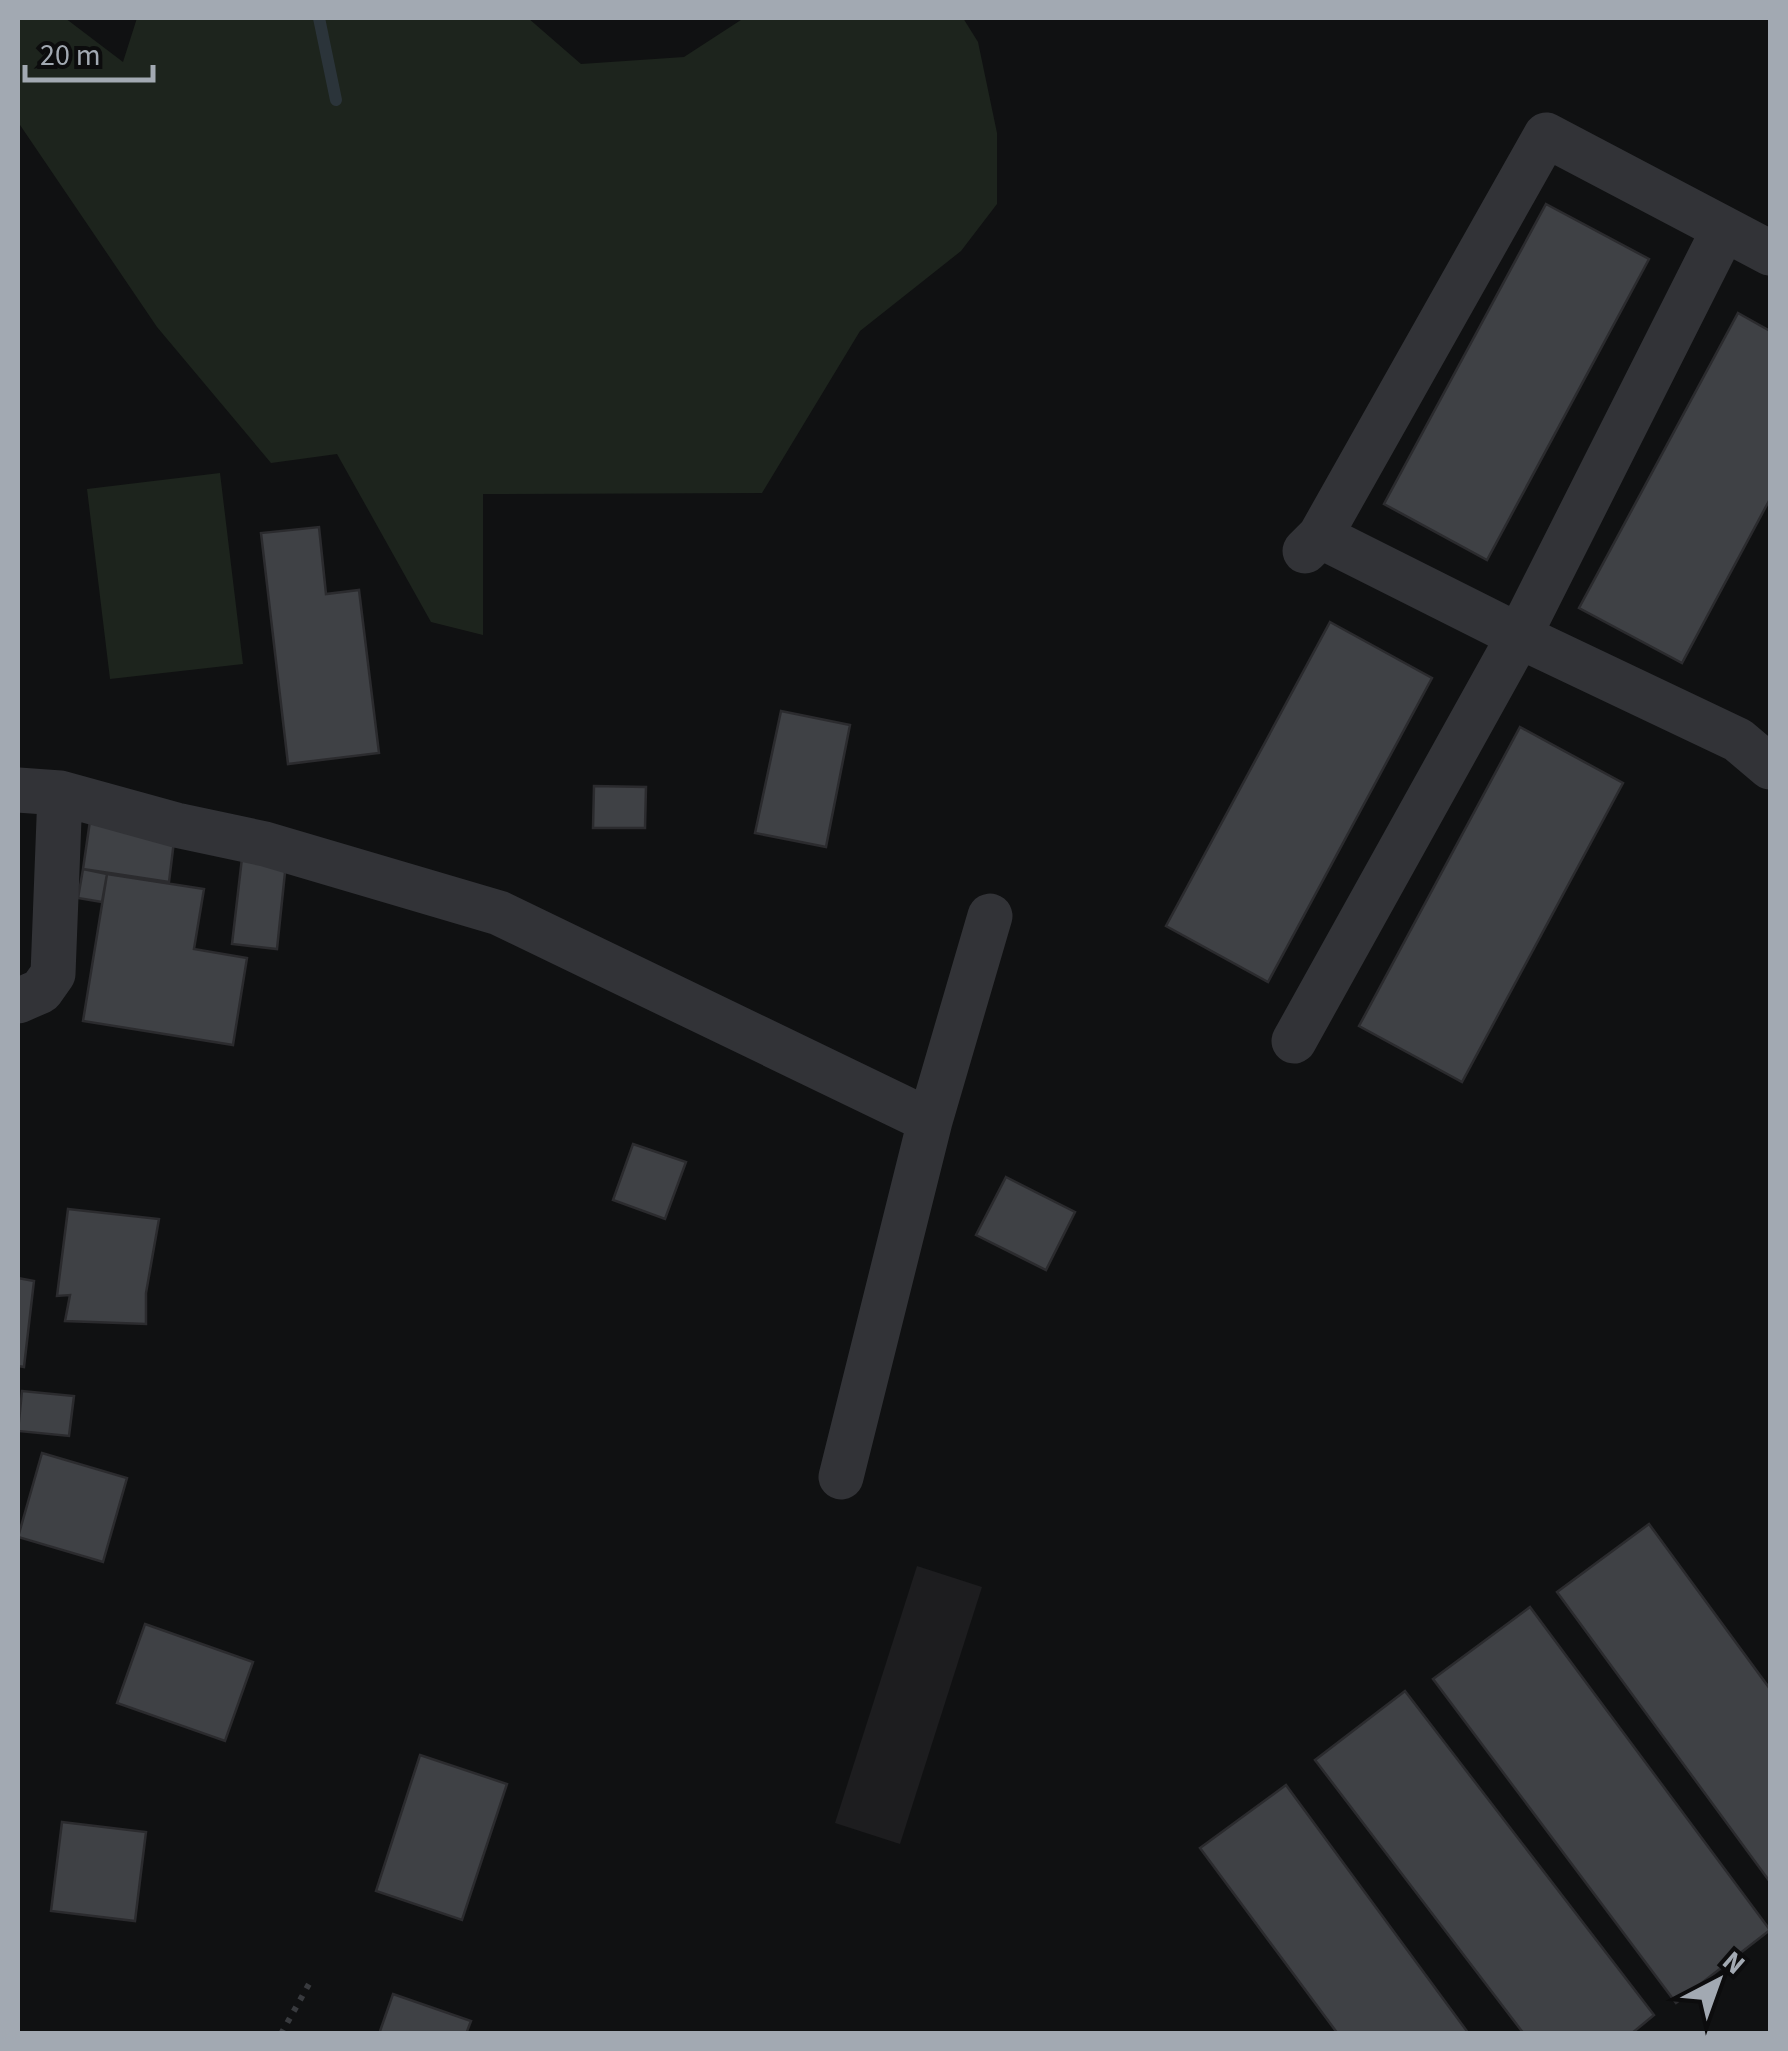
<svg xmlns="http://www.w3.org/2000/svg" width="1788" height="2051" font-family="'Source Sans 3',sans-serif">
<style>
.built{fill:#1d1d1f}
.green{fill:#1d241d}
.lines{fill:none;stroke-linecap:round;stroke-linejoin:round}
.stream{stroke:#2b343a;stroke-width:12}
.building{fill:#3f4145;stroke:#2b2b2e;stroke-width:2.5}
.path{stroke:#383a3e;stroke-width:6;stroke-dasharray:5 8;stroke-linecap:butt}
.minor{stroke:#323337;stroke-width:45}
</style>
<rect width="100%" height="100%" fill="#101112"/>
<path class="built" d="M917,1566l65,21 -82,257 -65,-21z"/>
<path class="green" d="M18,18h47l58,44 14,-44h391l53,46 103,-7 60,-39h219l15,24 19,91v71l-36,47 -101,80 -98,162 -279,1v141l-52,-13 -94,-168 -66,9 -114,-136 -139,-205z
M220,473l23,191 -133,15 -23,-190z"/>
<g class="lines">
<path class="stream" d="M319,18l17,82"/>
</g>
<path class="building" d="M1546,204l103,55 -162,301 -103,-56z
M1738,313l32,18v168l-88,164 -103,-55z
M319,527l7,67 33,-4 20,163 -91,11 -27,-231z
M1330,622l102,56 -164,304 -102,-56z
M781,711l69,14 -24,122 -71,-14z
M1520,727l103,56 -161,299 -103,-56z
M594,786l52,1 -1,41h-52z
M91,814l85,11 -7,57 -86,-13z
M242,858l44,5 -9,86 -45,-5z
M83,869l24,5 -5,28 -24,-4z
M107,874l97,15 -10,60 53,9 -14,87 -150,-24z
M633,1144l53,18 -21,57 -52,-19z
M1006,1177l69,35 -29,58 -70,-35z
M68,1209l91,10 -13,74v31l-81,-3 5,-26 -13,1z
M18,1278l16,3 -10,86 -6,-1z
M22,1391l52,5 -5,40 -51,-5z
M42,1453l85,25 -24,84 -85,-25z
M1649,1524l121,165v193l-213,-290z
M1530,1607l240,323 -94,73 -243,-324z
M145,1624l108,38 -28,79 -108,-38z
M1405,1691l249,324 -23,19h-107l-209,-274z
M420,1755l87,29 -45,136 -86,-29z
M1286,1785l183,249h-131l-138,-186z
M62,1822l84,10 -11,89 -84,-10z
M393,1994l78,27 -5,13h-87z"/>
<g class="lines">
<path class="path" d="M281,2034l28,-50"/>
<path class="minor" d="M1320,536l226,-401 224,118
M1305,551l15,-15 199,100 219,104 32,27
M18,790l42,3 116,32 89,19 234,69 431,208
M18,1001l23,-10 12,-17 7,-181
M1294,1041l225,-405 205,-407
M841,1477l89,-356 60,-205"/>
</g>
<rect width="1788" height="2051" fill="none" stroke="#a2a9b2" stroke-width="40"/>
<g transform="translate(1718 1981) rotate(41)" stroke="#0c0c0d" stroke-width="8" paint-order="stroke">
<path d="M0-8L18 38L0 25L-18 38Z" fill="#a2a9b2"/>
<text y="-15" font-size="28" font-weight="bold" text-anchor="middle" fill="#a2a9b2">N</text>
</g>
<path d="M25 65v15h128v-15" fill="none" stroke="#a2a9b2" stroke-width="5"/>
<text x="40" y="65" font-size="30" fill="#a2a9b2" stroke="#0c0c0d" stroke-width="8" paint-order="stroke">20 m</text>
</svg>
